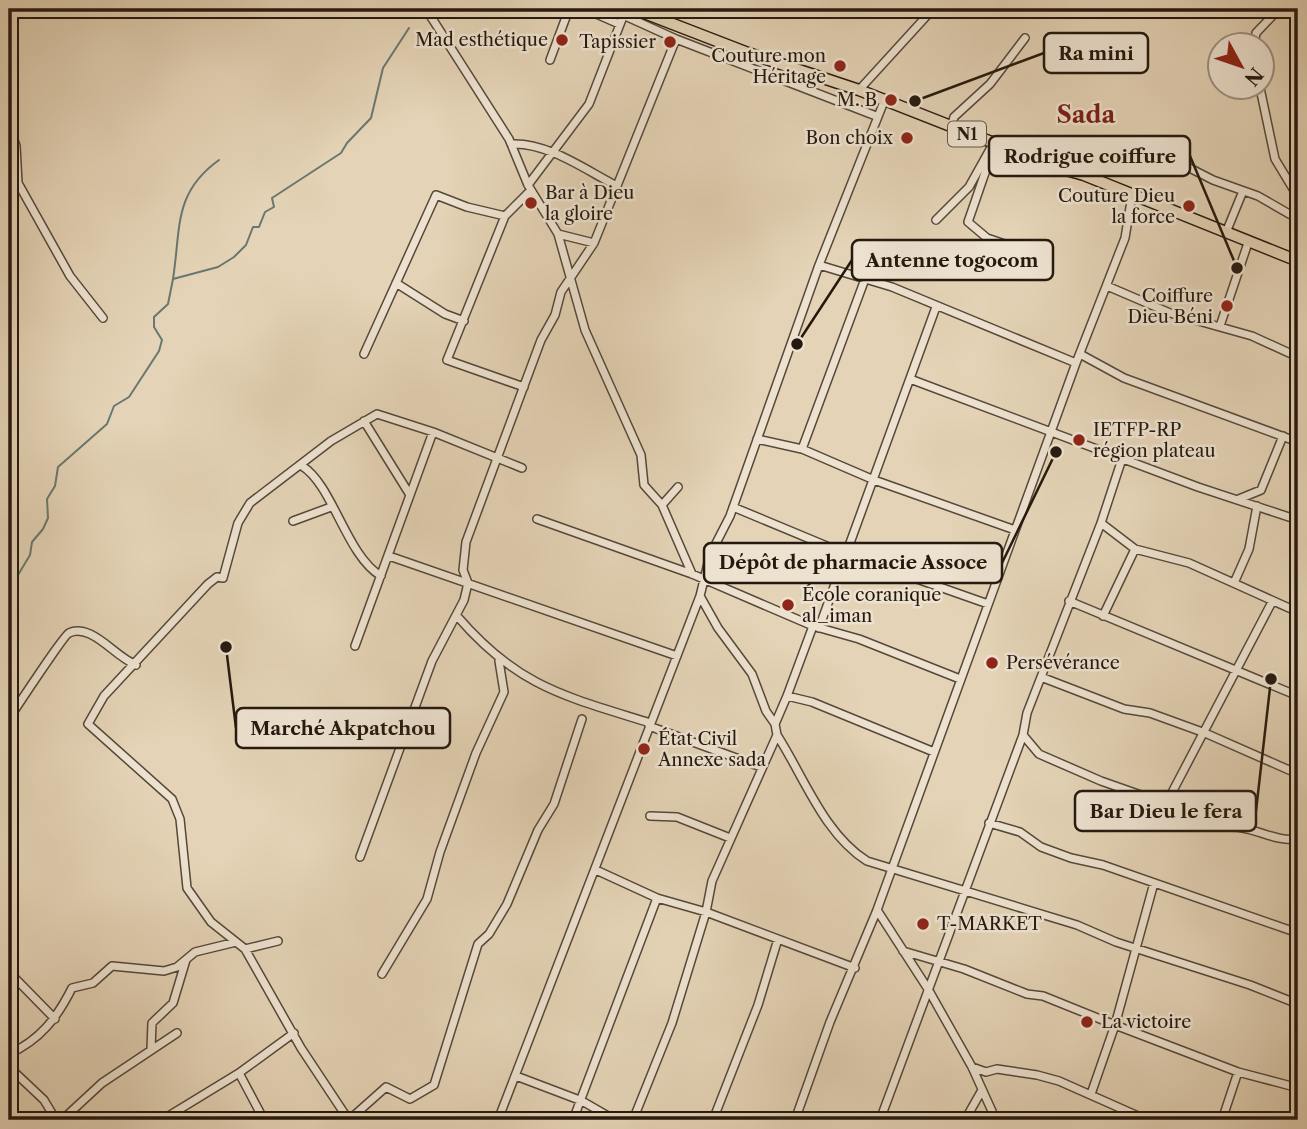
<svg xmlns="http://www.w3.org/2000/svg" width="1307" height="1129" font-family="'Libre Caslon Text',serif">
<style>
.lines{fill:none;stroke-linecap:round;stroke-linejoin:round}
.stream{stroke:#687870;stroke-width:2}
.minor-casing{stroke:#554839;stroke-width:10}
.highway-casing{stroke:#25190f;stroke-width:13}
.minor{stroke:#ede2d0;stroke-width:7}
.highway{stroke:#e4d3b6;stroke-width:10}
.poi-dot{fill:#8f2418;stroke:#ede2d0;stroke-width:2.5}
.labels{text-anchor:middle;dominant-baseline:central;stroke-width:5;stroke-linejoin:round;paint-order:stroke}
.shield{fill:#ede2d0;stroke:#615549;stroke-width:2}
.shield-label{font-size:16px;font-weight:bold;fill:#25190f}
.poi-label{font-size:18px;fill:#25190f;stroke:#ede2d0;text-anchor:end}
.district-label{font-size:24px;font-weight:bold;fill:#7a1f14;stroke:#ede2d0}
.leader{fill:none;stroke:#25190f;stroke-width:2.5}
.callout-dot{fill:#25190f;stroke:#ede2d0;stroke-width:2.5}
.callout{fill:#ede2d0;stroke:#25190f;stroke-width:2.5}
.callout-label{font-size:19px;text-anchor:middle;font-weight:bold;fill:#25190f}
</style>
<rect width="100%" height="100%" fill="#e4d3b6"/>
<filter id="stains"><feTurbulence type="fractalNoise" baseFrequency=".00286" numOctaves="4"/><feColorMatrix values="0 0 0 0 .2 0 0 0 0 .09 0 0 0 0 .02 0 0 0 .5 -.17"/></filter>
<radialGradient id="worn" r=".72"><stop offset=".6" stop-color="#630" stop-opacity="0"/><stop offset="1" stop-color="#630" stop-opacity=".3"/></radialGradient>
<g class="lines">
<path class="stream" d="M173,279c8,-51 0,-86 46,-119
M9,590l21,-35 2,-13 11,-13 5,-11 -1,-19 8,-13 3,-19 49,-43 7,-18 15,-9 30,-46 3,-11 -8,-13v-10l14,-13 5,-25 45,-12 16,-10 12,-12 7,-18h6l6,-15 9,-5 -2,-9 69,-45 6,-10 24,-25 12,-50 26,-40"/>
<g class="minor-casing">
<path id="minor" d="M241,9l1,2
M361,9l46,3 10,-3
M426,9l83,130 19,46 30,49 27,96 56,125 3,30 18,20 30,69
M585,9l34,15
M836,9l11,2 4,-2
M623,15l53,24 200,77
M1254,46l2,-13 23,-24
M550,60l19,-51
M1260,88l15,71 23,38
M859,90l74,-81
M885,99l-66,166 -89,251 -20,39 -10,41 18,32 34,46 14,37 9,13 2,11c27,42 47,99 90,126l210,64 39,17 134,43 48,19
M9,126l7,20 2,37 52,93 33,42
M951,127l3,-10 36,-33 35,-46
M511,144c36,-2 73,25 104,41
M986,157l1,10 -19,55 19,16 50,17
M1174,160l39,20 45,16 40,23
M528,185l61,-81 37,-95
M9,190l9,-7
M936,220l33,-33 24,-43
M1227,230l16,-39
M558,234l36,9
M819,265l73,22 184,76
M396,283l49,31 19,7
M1107,286l63,27 82,23 46,21
M1220,326l29,-86
M364,354l72,-159 31,12 38,9
M1080,354l44,24 174,64
M910,379l288,108 100,33
M524,387l-77,-27 58,-144 26,-26
M364,421l46,74
M757,439l45,10 72,31 141,50
M802,449l63,-170
M1122,459l-21,64 -74,190 -4,22 16,19 62,27 131,46c24,0 41,15 66,12
M302,466c31,19 44,89 79,110
M1239,499l22,-9 22,-54
M662,505l16,-18
M733,507l113,47 142,50
M537,519l155,55 121,52 46,13 101,40
M293,521l38,-14
M1101,523l34,26 54,14 109,49
M389,556l288,100
M1234,583l15,-34 8,-43
M1069,601l229,95
M457,616c61,71 107,80 193,107
M1103,616l32,-67
M819,628l117,-321
M355,646l78,-214
M1041,677l83,32 26,4 55,20 93,41
M787,696l26,-70
M9,719c7,-11 55,-84 60,-86 6,-3 14,-2 21,1 17,8 28,23 46,31
M775,724l12,-28 25,6 122,50
M649,726l112,41
M1167,802l105,-200
M650,816l27,1 53,21
M989,823l31,9 21,15 30,11 32,7 195,68
M360,857l72,-196 32,-61 4,-17 -5,-13 3,-28 75,-202 14,-25 6,-23 33,-49 82,-204
M596,870l61,28 49,14 149,56
M1154,883l-39,142 123,47 53,14 7,-1
M877,910l51,79 44,78 24,53
M245,949l33,-8
M903,951l61,18 63,25 16,2 72,29 -24,69
M9,972l46,47
M382,974l45,-75 13,-47 36,-99 28,-61 -5,-31
M151,1049l1,-26 21,-20 13,-43
M9,1054c31,-14 48,-36 63,-66l21,-5 19,-17 52,5 13,-4 18,-15 41,-10
M9,1067l35,33 12,20
M972,1067l14,5 11,-3 40,6 22,6 88,39
M239,1073l25,47
M516,1076l66,25 33,19
M348,1119l-47,-71 -56,-99 -34,-27 -24,-34 -7,-69 -8,-20 -84,-75 16,-28 104,-112 9,-7 6,1 15,-55 12,-20 81,-62 46,-27 56,18 89,36
M62,1120l40,-37 75,-50
M162,1120l77,-47 55,-40
M349,1120l37,-33 24,12 24,-14 44,-141 11,-10 18,-30 31,-74 16,-26 28,-85
M498,1120l202,-524
M573,1120l84,-222
M633,1120l39,-97 34,-111 6,-31 65,-146
M713,1120l45,-115 20,-66
M795,1120l35,-98 47,-112 199,-547 49,-125 7,-43
M880,1120l143,-385
M965,1120l17,-30
M1222,1120l16,-48"/>
</g>
<g class="highway-casing">
<path id="highway" d="M634,9l114,44 111,37 196,77 29,8 214,86"/>
</g>
<use href="#minor" class="minor"/>
<use href="#highway" class="highway"/>
</g>
<g class="poi-dot">
<circle cx="562" cy="40" r="7"/>
<circle cx="670" cy="42" r="7"/>
<circle cx="840" cy="66" r="7"/>
<circle cx="891" cy="100" r="7"/>
<circle cx="907" cy="138" r="7"/>
<circle cx="531" cy="203" r="7"/>
<circle cx="1189" cy="206" r="7"/>
<circle cx="1227" cy="306" r="7"/>
<circle cx="1079" cy="440" r="7"/>
<circle cx="788" cy="605" r="7"/>
<circle cx="992" cy="663" r="7"/>
<circle cx="644" cy="749" r="7"/>
<circle cx="923" cy="924" r="7"/>
<circle cx="1087" cy="1022" r="7"/>
</g>
<g class="labels">
<rect class="shield" x="948" y="121.5" width="38" height="25" rx="5"/>
<g class="shield-label">
<text x="967" y="134">N1</text>
</g>
<g class="poi-label">
<text x="548" y="40">Mad esthétique</text>
<text x="656" y="42">Tapissier</text>
<text x="826" y="56">Couture mon<tspan x="826" dy="21">Héritage</tspan></text>
<text x="877" y="100">M. B</text>
<text x="893" y="138">Bon choix</text>
<text x="545" y="193" text-anchor="start">Bar à Dieu<tspan x="545" dy="21">la gloire</tspan></text>
<text x="1175" y="196">Couture Dieu<tspan x="1175" dy="21">la force</tspan></text>
<text x="1213" y="296">Coiffure<tspan x="1213" dy="21">Dieu Béni</tspan></text>
<text x="1093" y="430" text-anchor="start">IETFP-RP<tspan x="1093" dy="21">région plateau</tspan></text>
<text x="802" y="595" text-anchor="start">École coranique<tspan x="802" dy="21">al_iman</tspan></text>
<text x="1006" y="663" text-anchor="start">Persévérance</text>
<text x="658" y="739" text-anchor="start">État Civil<tspan x="658" dy="21">Annexe sada</tspan></text>
<text x="937" y="924" text-anchor="start">T-MARKET</text>
<text x="1101" y="1022" text-anchor="start">La victoire</text>
</g>
<g class="district-label">
<text x="1086" y="114">Sada</text>
</g>
</g>
<path class="leader" d="M915 101L1044 53M1237 268L1190 156M797 344L852 260M1056 452L1002 563M226 647L236 728M1271 679L1256 811"/>
<g class="callout-dot">
<circle cx="915" cy="101" r="7"/>
<circle cx="1237" cy="268" r="7"/>
<circle cx="797" cy="344" r="7"/>
<circle cx="1056" cy="452" r="7"/>
<circle cx="226" cy="647" r="7"/>
<circle cx="1271" cy="679" r="7"/>
</g>
<g class="callout">
<rect x="1044" y="33" width="104" height="40" rx="7"/>
<rect x="989" y="136" width="201" height="40" rx="7"/>
<rect x="852" y="240" width="201" height="40" rx="7"/>
<rect x="704" y="543" width="298" height="40" rx="7"/>
<rect x="236" y="708" width="214" height="40" rx="7"/>
<rect x="1075" y="791" width="181" height="40" rx="7"/>
</g>
<g class="callout-label">
<text x="1096" y="60">Ra mini</text>
<text x="1090" y="163">Rodrigue coiffure</text>
<text x="952" y="267">Antenne togocom</text>
<text x="853" y="569">Dépôt de pharmacie Assoce</text>
<text x="343" y="735">Marché Akpatchou</text>
<text x="1166" y="818">Bar Dieu le fera</text>
</g>
<rect width="1307" height="1129" fill="none" stroke="#e4d3b6" stroke-width="35"/>
<rect x="10" y="10" width="1286" height="1108" fill="none" stroke="#25190f" stroke-width="3.5"/>
<rect x="18" y="18" width="1272" height="1094" fill="none" stroke="#25190f" stroke-width="2"/>
<g transform="translate(1241 66) rotate(130)"><circle r="33" fill="#ede2d0" stroke="#9d9283" stroke-width="2"/>
<path d="M0-5L12 26L0 18L-12 26Z" fill="#8f2418"/>
<text y="-10" font-size="19" font-weight="bold" text-anchor="middle" fill="#25190f">N</text>
</g>
<rect width="100%" height="100%" filter="url(#stains)"/>
<rect width="100%" height="100%" fill="url(#worn)"/>
</svg>
